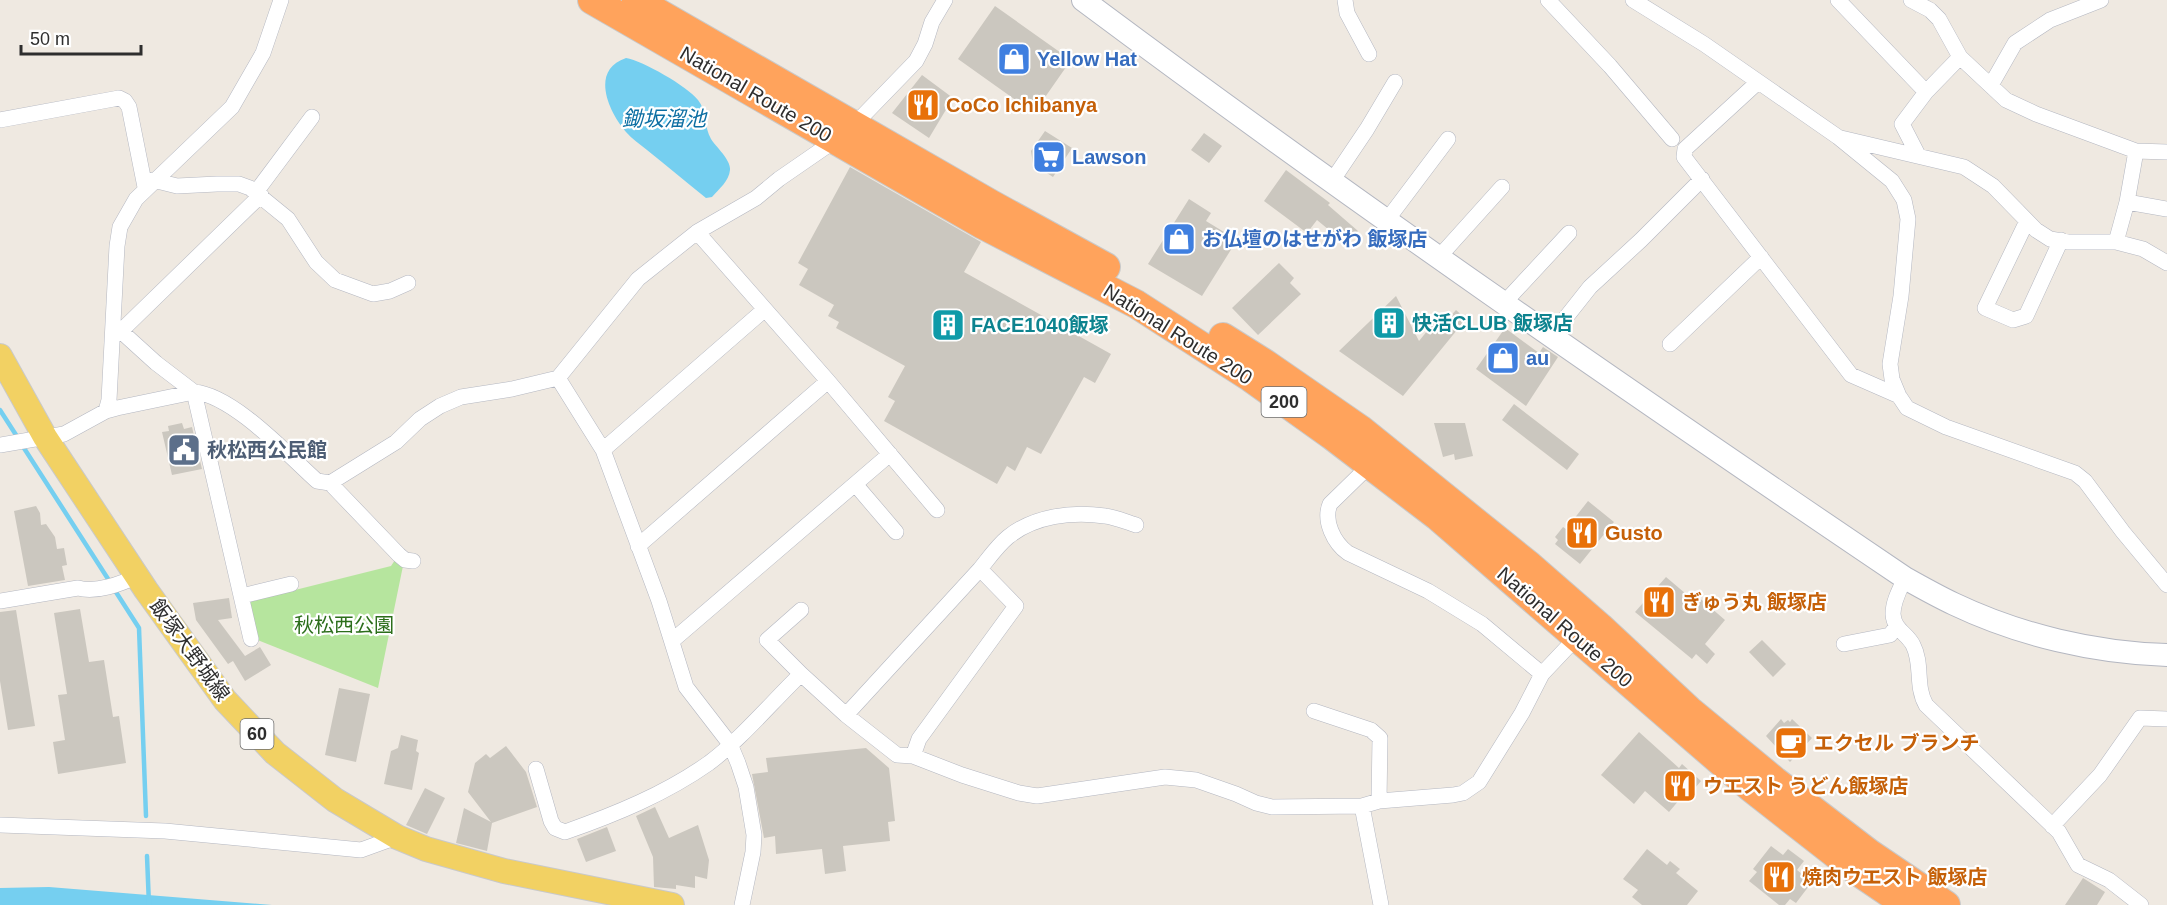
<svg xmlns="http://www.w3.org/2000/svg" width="2167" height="905" font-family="Helvetica,'Noto Sans JP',sans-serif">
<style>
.green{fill:#b6e59e}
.water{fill:#75cff0}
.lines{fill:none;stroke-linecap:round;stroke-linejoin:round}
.stream{stroke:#75cff0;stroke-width:4.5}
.building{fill:#cbc7bf}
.street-casing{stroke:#b4b7c1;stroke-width:16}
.secondary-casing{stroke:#b4b7c1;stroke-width:24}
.primary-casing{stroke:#c9c9c9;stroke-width:26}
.highway-casing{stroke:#c9c9c9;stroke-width:30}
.street{stroke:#fff;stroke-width:15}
.secondary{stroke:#fff;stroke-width:22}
.primary{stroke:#f2d163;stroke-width:24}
.highway{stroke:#ffa35c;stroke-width:28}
.labels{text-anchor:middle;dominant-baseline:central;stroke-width:4.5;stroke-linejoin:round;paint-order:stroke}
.shield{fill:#fff;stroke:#6d6d6d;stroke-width:1.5}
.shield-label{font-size:18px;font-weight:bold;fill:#2e2e2e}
.shop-label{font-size:20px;font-weight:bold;fill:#366cbe;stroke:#fff;text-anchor:start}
.street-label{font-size:20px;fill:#2e2e2e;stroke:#fff}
.food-label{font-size:20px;font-weight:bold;fill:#c56008;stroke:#fff;text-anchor:start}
.culture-label{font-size:20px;font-weight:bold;fill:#0d838f;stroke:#fff;text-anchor:start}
.service-label{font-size:20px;font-weight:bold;fill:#4e5e75;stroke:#fff;text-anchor:start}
.park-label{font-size:20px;fill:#2c6e1b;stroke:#fff}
.water-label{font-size:21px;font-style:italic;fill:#0d6fa3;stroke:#fff}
</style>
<rect width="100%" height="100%" fill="#efe9e1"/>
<path class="green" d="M397,557l7,4 -26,127 -123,-49 -8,-37 144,-36z"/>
<path class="water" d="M626,58c17,3 61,28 72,42 9,11 6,27 13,39 6,9 20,21 19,31 -1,11 -11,19 -18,27l-6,1c-20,-16 -39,-32 -59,-48 -7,-6 -15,-11 -21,-18 -18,-21 -36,-62 0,-74z
M49,887l223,18h-272v-17z"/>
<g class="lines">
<path class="stream" d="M0,410l18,28
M22,445l88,137
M114,589l25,39 7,188
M147,856l2,49"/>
</g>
<path class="building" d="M995,6l76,54 -37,53 -76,-54z
M922,75l31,23 -24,40 -37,-25z
M1045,131l27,17 -19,29 -20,-13 -2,-13z
M1204,133l18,13 -13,17 -18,-13z
M850,167l131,75 -17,30 147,82 -16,29 -11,-6 -43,77 -14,-7 -12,24 -8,-5 -10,18 -113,-63 11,-20 -7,-4 17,-31 -69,-38 3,-6 -11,-6 6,-11 -35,-20 9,-16 -10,-6z
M1286,170l44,33 -2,2 30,26 -12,13 -29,-24 -10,13 -43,-32z
M1189,199l22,14 -5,8 31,19 -35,56 -54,-32z
M1279,263l15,15 -4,5 11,11 -43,41 -26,-27z
M1396,296l23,45 22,-27 6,6 9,-10 10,9 -63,77 -64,-45z
M1505,328l34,25 4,-6 15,10 -32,49 -50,-37z
M1514,404l65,50 -12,16 -65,-50z
M182,423l2,6 8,-2 10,42 -30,6 -10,-43 7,-1 -1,-5z
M1434,423h31l8,33 -18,4 -1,-6 -11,3z
M1588,501l26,21 -34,42 -25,-20 3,-4 -3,-3 8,-10 3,2z
M36,506l4,7 1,12 5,-1 9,13 2,12 7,-1 3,17 -5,1 3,14 -37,6 -14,-75z
M1666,577l26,22 4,-4 29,25 -20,24 10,10 -8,10 -11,-10 -4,5 -57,-47z
M229,598l3,20 -14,2 27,36 15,-9 11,18 -26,16 -12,-20 -5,3 -32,-44 -3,-17z
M80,609l9,53 15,-2 9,57 6,-1 7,47 -68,11 -5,-32 12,-2 -7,-45 9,-1 -13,-81z
M16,610l19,116 -27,4 -8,-49v-69z
M1762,640l24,24 -13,13 -24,-25z
M339,688l31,6 -14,68 -31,-7z
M1781,719l3,4 4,-3 2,2 2,-3 20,19 -22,24 -24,-26z
M1639,732l40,36 3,-4 19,17 -12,14 -3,-3 -17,20 -24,-21 -11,13 -33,-29z
M401,735l17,5 -2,11 3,2 -7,37 -28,-6 7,-33 7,-3z
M506,746l20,26 11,35 -45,16 -5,28 -31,-8 8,-35 27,14 -23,-30 7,-29 11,-9 4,4z
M866,748l23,20 6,53 -7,1 2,19 -47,5 3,25 -21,3 -3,-25 -46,5 -1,-18 -11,2 -12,-64 16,-2 -2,-14z
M425,788l20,10 -18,36 -21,-9z
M655,807l14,31 29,-13 11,35 -2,19 -12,-3v12l-19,-3v4l-22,-2 -1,-30 -17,-41z
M607,827l9,24 -30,11 -9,-23z
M1771,846l12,9 5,-6 16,12 -7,9 15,12 -16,21 -6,-4 -5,6h-6l-30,-24 8,-9 -4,-3z
M1647,849l20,16 3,-4 10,8 -4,4 22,18 -11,14h-45l-10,-8 6,-7 -15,-11z
M2083,878l22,14 -8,13h-32z"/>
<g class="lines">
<g class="street-casing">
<path id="street" d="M1345,0l2,13 22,41
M1548,0l62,66 62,73
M1633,0l71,44 134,93 54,44 12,19 4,19 -7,77 -11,68 2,15 7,17 8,12 39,19 129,46 10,8 38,51 44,53
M1838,0l88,92 -24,32 16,31
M1911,0l19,10 9,9 21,38 46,43 30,14 100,37 31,1
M1758,82l-73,67 -1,8 167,218 48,21
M1991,85l24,-42 35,-23 51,-20
M1926,92l34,-35
M0,120l119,-22 6,3 4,6 16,80
M1841,138l123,29 29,19 43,44 14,9 18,3h48l27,7 24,14
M153,180l24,6 40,-2h22l11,4 38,31 28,43 19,18 38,14 17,-3 18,-8
M1332,181l35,-52 28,-47
M256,192l56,-75
M2127,202l40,7
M1387,220l61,-81
M2027,221l-42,87 28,12 13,-4 35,-76
M697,232l131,149 109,129
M2116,242l11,-40 9,-51
M1439,257l63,-70
M1504,303l65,-70
M113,324l43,39 38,29 57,247
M121,331l140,-136
M1552,335l38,-48 51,-47 61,-61
M1670,344l91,-87
M558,378l45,72 56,151 27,86 44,57 8,19 8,24 8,48 -1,17 -11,53
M106,411l3,-11 8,-154 3,-19 16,-28 96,-92 31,-54 18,-53
M0,445l64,-11 42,-23 11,-3 77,-16c39,3 94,63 123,89l13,2 66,-41 24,-23 20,-13 21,-9 51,-8 46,-11 80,-99 59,-47 59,-34 23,-19 58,-40 17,-14 62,-64 9,-17 7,-22 13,-22
M603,450l161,-140
M1370,465l-40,39c-7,17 4,39 18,49l80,38 54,33 60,50
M330,483l69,72 6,5 8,1
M855,484l41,48
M638,546l190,-165
M980,569c9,-11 17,-23 28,-32 26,-21 64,-26 97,-21 10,1 21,6 31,9
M1905,578c-5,11 -12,23 -12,36 1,16 14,19 20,31 10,19 2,41 13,60l133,127 19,33 31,15 32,25
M242,596l49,-12
M0,601l78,-13c18,5 43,-4 59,-12
M801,610l-34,30 34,34
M672,641l218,-187
M1844,644l46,-9 6,-8
M1314,711l57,19 9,8 -1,63
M846,715l134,-146 36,37 -97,133 -6,17
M536,769l15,52 4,7 10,4c51,-18 100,-38 144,-69 31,-23 64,-62 92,-89l45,41 51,40 16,1 49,19 57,18 18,3 128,-19 31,3 40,14 20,9 16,4 90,-1 17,-5 74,-6 10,-2 16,-11 43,-69 20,-39 34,-36
M1362,806l19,99
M0,825l165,6 196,19 36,-13
M2052,826l48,-51 40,-57 27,1"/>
</g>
<g class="secondary-casing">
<path id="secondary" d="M1083,0c268,200 545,391 822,578 16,9 32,18 49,26 65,31 141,49 213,51"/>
</g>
<g class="primary-casing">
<path id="primary" d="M0,356l45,81 101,153 79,110 50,53 60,47 62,37 29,12 78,22 168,34"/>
</g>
<g class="highway-casing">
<path id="highway" d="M592,0l391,225 153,79 115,74 80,57 106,81 314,272 106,83 50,34
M636,0l355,204 115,63
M1223,337l43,27 94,65 170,137 70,61 89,83 86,71 94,72 77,52"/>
</g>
<use href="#street" class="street"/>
<use href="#secondary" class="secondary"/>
<use href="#primary" class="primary"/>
<use href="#highway" class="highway"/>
</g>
<defs>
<g id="shop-square" transform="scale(1.725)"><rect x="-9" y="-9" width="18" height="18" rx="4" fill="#3f7fe0" stroke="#fff"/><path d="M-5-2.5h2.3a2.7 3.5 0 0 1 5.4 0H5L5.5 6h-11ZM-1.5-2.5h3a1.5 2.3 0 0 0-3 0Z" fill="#fff"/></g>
<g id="restaurant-square" transform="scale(1.725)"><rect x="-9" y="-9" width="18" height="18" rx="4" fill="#e8710a" stroke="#fff"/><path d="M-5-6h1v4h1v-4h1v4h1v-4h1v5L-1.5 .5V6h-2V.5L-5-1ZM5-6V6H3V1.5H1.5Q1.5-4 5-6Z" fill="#fff"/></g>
<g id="supermarket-square" transform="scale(1.725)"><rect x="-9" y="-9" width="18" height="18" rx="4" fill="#3f7fe0" stroke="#fff"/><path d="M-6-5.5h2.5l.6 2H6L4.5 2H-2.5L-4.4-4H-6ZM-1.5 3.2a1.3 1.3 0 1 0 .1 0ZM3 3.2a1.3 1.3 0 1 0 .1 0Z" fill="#fff"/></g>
<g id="building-square" transform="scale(1.725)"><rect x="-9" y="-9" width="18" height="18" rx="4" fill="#0f9aa8" stroke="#fff"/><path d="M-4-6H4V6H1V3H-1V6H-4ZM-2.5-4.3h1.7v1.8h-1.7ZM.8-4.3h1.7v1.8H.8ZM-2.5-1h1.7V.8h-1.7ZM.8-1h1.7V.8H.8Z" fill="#fff"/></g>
<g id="civic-square" transform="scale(1.725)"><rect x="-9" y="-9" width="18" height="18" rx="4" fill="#5c6f8a" stroke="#fff"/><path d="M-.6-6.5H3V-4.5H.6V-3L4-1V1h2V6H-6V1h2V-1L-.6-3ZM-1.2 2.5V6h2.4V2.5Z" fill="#fff"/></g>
<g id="cafe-square" transform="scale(1.725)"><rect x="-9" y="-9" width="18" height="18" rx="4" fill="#e8710a" stroke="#fff"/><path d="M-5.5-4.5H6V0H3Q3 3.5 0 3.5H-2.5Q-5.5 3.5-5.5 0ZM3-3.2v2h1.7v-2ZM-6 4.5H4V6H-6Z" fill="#fff"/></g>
</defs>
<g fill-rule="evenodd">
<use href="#shop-square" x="1014" y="59"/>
<use href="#restaurant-square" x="923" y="105"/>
<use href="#supermarket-square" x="1049" y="157"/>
<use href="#shop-square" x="1179" y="239"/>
<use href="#building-square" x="1389" y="323"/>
<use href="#building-square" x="948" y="325"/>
<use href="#shop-square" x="1503" y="358"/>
<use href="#civic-square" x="184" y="450"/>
<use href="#restaurant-square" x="1582" y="533"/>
<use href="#restaurant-square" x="1659" y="602"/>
<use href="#cafe-square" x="1791" y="743"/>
<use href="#restaurant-square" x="1680" y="786"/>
<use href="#restaurant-square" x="1779" y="877"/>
</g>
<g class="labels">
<g class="shield">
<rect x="1261.5" y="387" width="45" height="30" rx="4.5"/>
<rect x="240.5" y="719" width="33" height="30" rx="4.5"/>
</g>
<g class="shield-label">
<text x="1284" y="402">200</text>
<text x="257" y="734">60</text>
</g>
<g class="shop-label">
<text x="1037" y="59">Yellow Hat</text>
<text x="1072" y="157">Lawson</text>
<text x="1202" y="239">お仏壇のはせがわ 飯塚店</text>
<text x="1526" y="358">au</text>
</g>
<g class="street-label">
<text transform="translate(756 94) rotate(30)">National Route 200</text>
<text transform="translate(1178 334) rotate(32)">National Route 200</text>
<text transform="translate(1565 627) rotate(41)">National Route 200</text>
<text transform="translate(190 650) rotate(54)">飯塚大野城線</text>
</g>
<g class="food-label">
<text x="946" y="105">CoCo Ichibanya</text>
<text x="1605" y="533">Gusto</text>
<text x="1682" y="602">ぎゅう丸 飯塚店</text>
<text x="1814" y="743">エクセル ブランチ</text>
<text x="1703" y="786">ウエスト うどん飯塚店</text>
<text x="1802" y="877">焼肉ウエスト 飯塚店</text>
</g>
<g class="culture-label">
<text x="1412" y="323">快活CLUB 飯塚店</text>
<text x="971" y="325">FACE1040飯塚</text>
</g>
<g class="service-label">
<text x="207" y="450">秋松西公民館</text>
</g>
<g class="park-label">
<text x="344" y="625">秋松西公園</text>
</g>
<g class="water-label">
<text x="664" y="118">鋤坂溜池</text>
</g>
</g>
<path d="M21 45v9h120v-9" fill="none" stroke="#2e2e2e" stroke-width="3"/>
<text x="30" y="45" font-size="18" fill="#2e2e2e" stroke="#ffffff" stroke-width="4.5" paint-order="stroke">50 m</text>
</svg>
